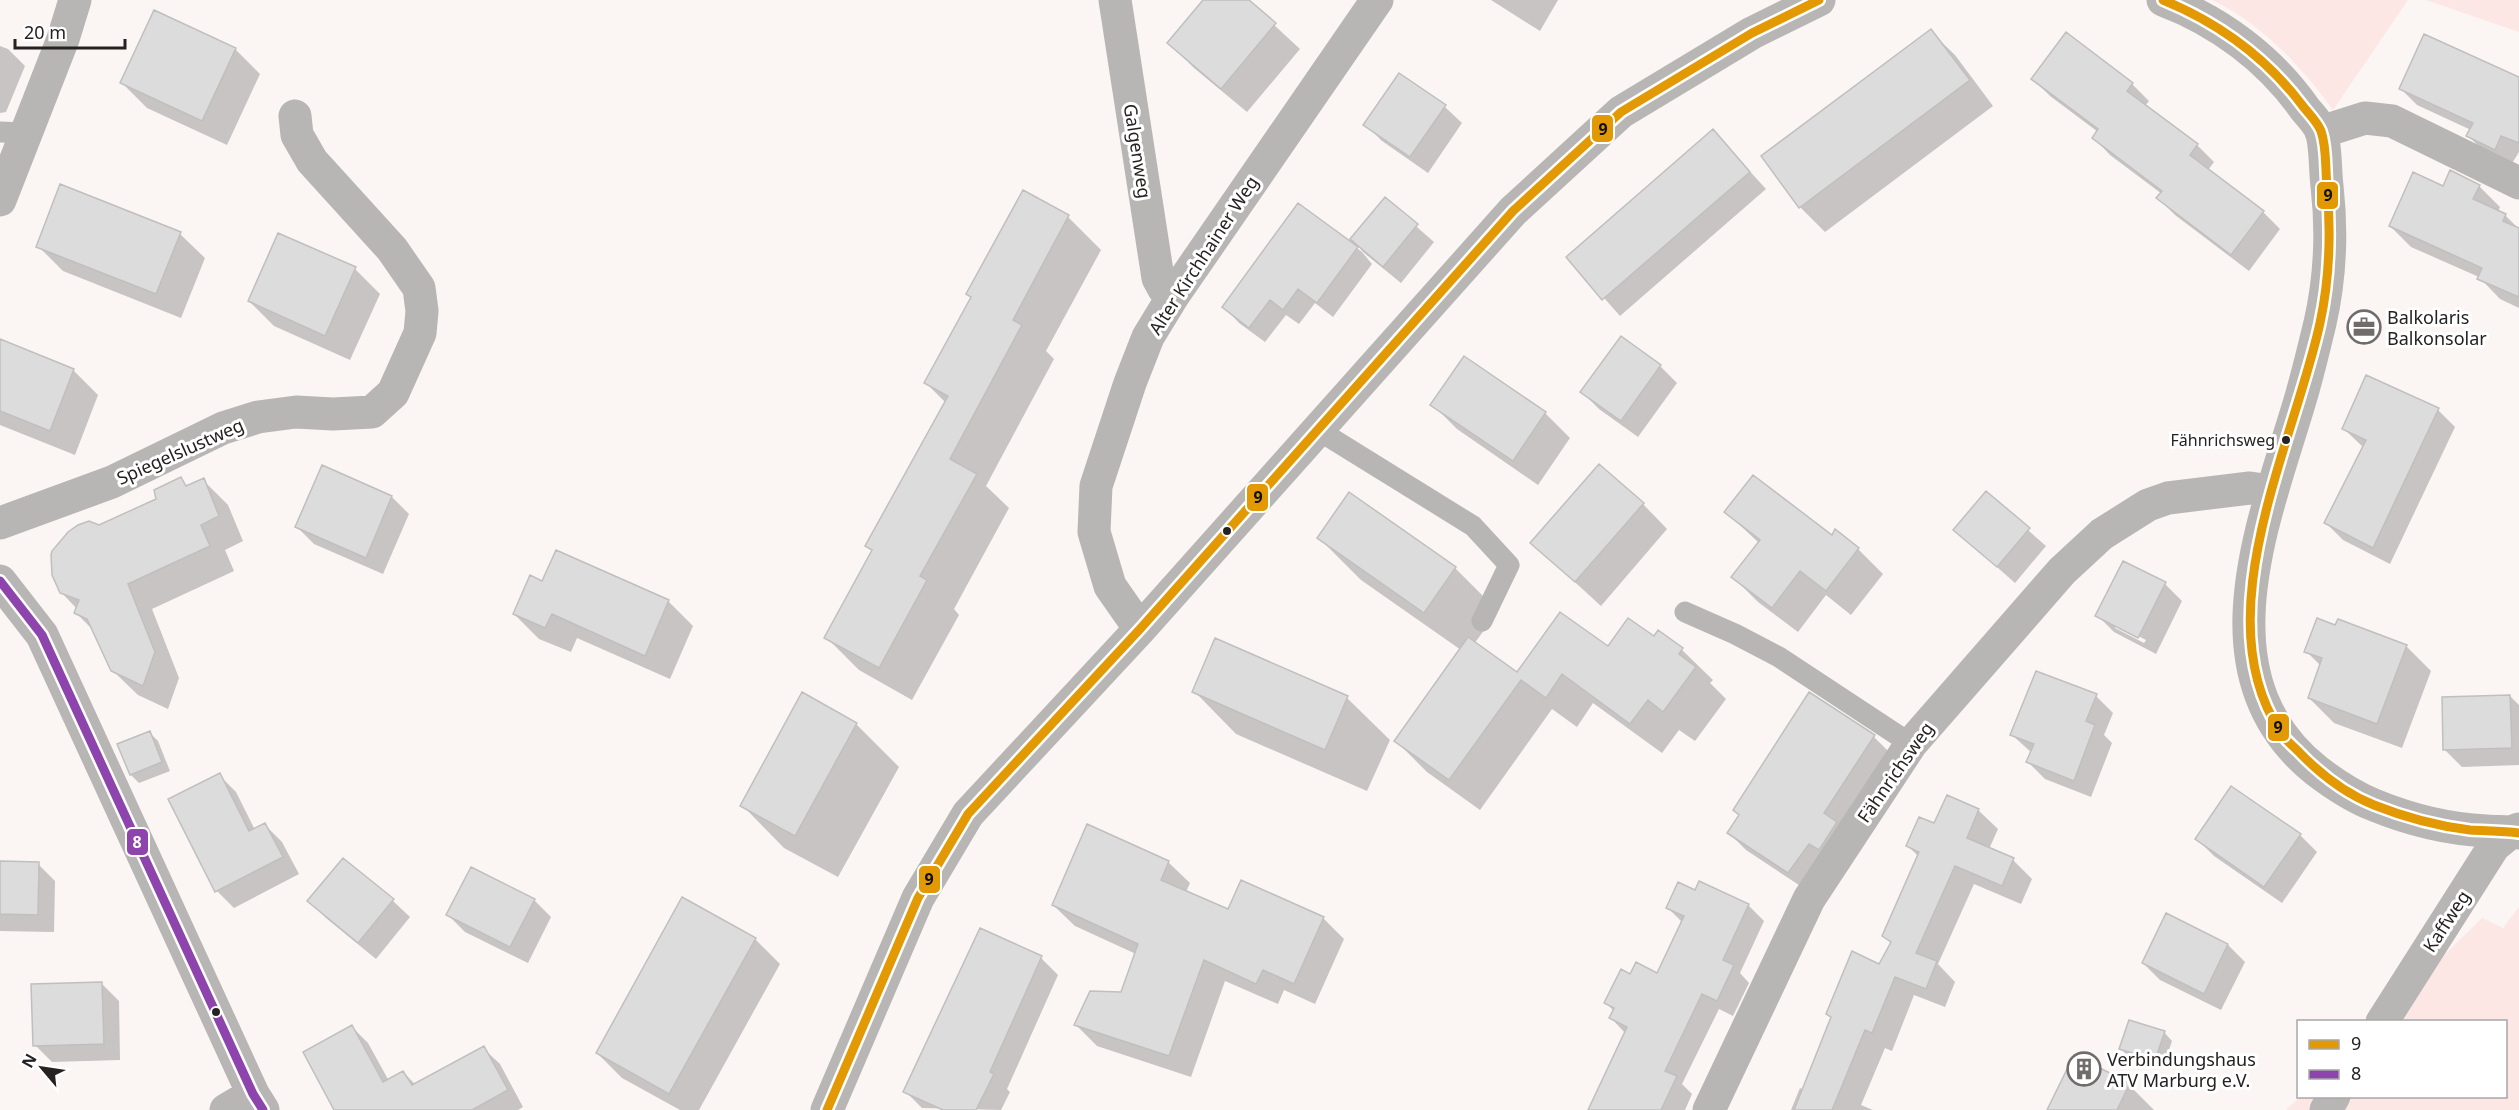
<svg xmlns="http://www.w3.org/2000/svg" width="2519" height="1110" font-family="'Noto Sans',sans-serif">
<style>
.green{fill:#fce7e5}
.shadow{fill:#0003;fill-rule:evenodd}
.building{fill:#dddcdc;stroke:#c0bfbf;stroke-width:1.5}
.lines{fill:none;stroke-linecap:round;stroke-linejoin:round}
.service{stroke:#b8b5b5;stroke-width:21}
.minor{stroke:#b8b5b5;stroke-width:33}
.bus-1-casing{stroke:#fff;stroke-width:14}
.bus-2-casing{stroke:#fff;stroke-width:14}
.bus-1{stroke:#e29903;stroke-width:9}
.bus-2{stroke:#8e44ad;stroke-width:9}
.bus-dot{fill:#262222;stroke:#fff;stroke-width:2}
.labels{text-anchor:middle;dominant-baseline:central;stroke-width:6;stroke-linejoin:round;paint-order:stroke}
.bus-label{font-size:16px;fill:#262222;stroke:#fff;text-anchor:end}
.street-label{font-size:18px;fill:#262222;stroke:#fff}
.poi-label{font-size:18px;fill:#262222;stroke:#fff;text-anchor:start}
.line-badge{stroke:#fff;stroke-width:2}
.badge-label{font-size:16px;text-anchor:middle;font-weight:bold;fill:#fff}
.pale-badge-label{font-size:16px;text-anchor:middle;font-weight:bold;fill:#111}
</style>
<rect width="100%" height="100%" fill="#fbf5f4"/>
<path class="green" d="M2212,0h196l-75,110c-31,-43 -71,-86 -121,-110z
M2426,0h93v32z
M2519,907v203h-233l14,-13 206,-1v-74l-129,-1 105,-103 21,10z"/>
<path class="shadow" d="M1205,0h42l53,49 -53,63 -53,-44 -25,-25z
M1491,0h67l-18,31z
M1930,31l25,24 38,51 -168,126 -25,-25 -37,-50z
M0,46l8,3 17,17 -19,46 -6,1z
M235,49l25,25 -33,71 -80,-37 -25,-25z
M2519,77v75l-8,13 -26,-13 -17,-16 3,-6 -54,-25 -16,-16z
M2033,79l99,5 17,17 -4,5 52,39 17,17 -6,8 55,42 17,17 -31,42 -74,-56 -17,-17 4,-4 -52,-39 -16,-17 4,-6 -48,-36z
M1445,107l17,16 -34,50 -46,-32 -17,-17z
M1713,131l53,58 -146,127 -52,-59z
M2479,186l21,21 -2,5 7,3 14,14v79l-19,-9 -21,-22 -68,-30 -21,-21 54,-38z
M1023,192l45,25 33,33 -55,101 8,8 -68,127 23,22 -55,101 5,6 -47,85 -53,-30 -33,-33 47,-85 -7,-6 80,-143 -20,-20 46,-85 -4,-4z
M1385,199l49,43 -33,41 -38,-31 -11,-13z
M1298,205l64,47 10,12 -39,53 -18,-14 -16,21 -13,-9 -21,27 -26,-19 -15,-16z
M180,234l25,24 -24,60 -118,-47 -25,-25z
M355,269l25,25 -30,66 -76,-34 -25,-25z
M0,341l73,29 25,25 -23,60 -75,-30z
M1465,358l80,55 25,25 -32,47 -81,-56 -25,-25z
M1660,366l17,17 -39,54 -39,-28 -17,-17z
M2438,410l17,17 -65,137 -47,-24 -17,-17 38,-75 -20,-19z
M323,467l69,30 17,17 -26,60 -69,-30 -17,-17z
M180,479l8,8 15,-7 25,25 15,36 -18,9 9,21 -82,38 27,69 -11,31 -30,-14 -26,-25 -17,-38 -19,-19 1,-4 -16,-17 38,-65 59,-28z
M1986,493l60,53 -31,37 -60,-53z
M1349,494l106,74 43,43 -24,33 43,31 91,-27 46,-10 4,-6 24,18 31,30 -3,3 16,16 -31,42 -16,-11 -17,23 -69,-50 -16,24 -25,-18 -72,101 -53,-38 -31,-31 65,-91 -100,-70 -42,-42z
M1643,504l24,25 -66,77 -69,-63z
M1726,512l106,25 26,12 25,25 -32,41 -25,-20 -28,37 -40,-30 -25,-25 26,-34z
M2124,563l41,21 17,17 -26,53 -42,-22 -17,-17zM2115,624l31,16 -2,3 -29,-15z
M543,583l125,18 25,25 -23,53 -93,-41 -6,14 -32,-13 -25,-25z
M2406,646l25,25 -29,77 -68,-25 -25,-25 12,-32 -15,-15z
M1194,691l153,7 43,42 -23,51 -131,-57z
M2096,696l17,17 -9,22 8,8 -21,54 -46,-18 -17,-17 4,-9 -20,-18z
M2510,696l9,9v60l-57,2 -17,-17z
M856,724l43,43 -61,110 -54,-29 -42,-43z
M150,733l8,8 12,30 -31,12 -8,-8z
M1874,737l17,17 -86,135 -59,-39 -17,-17z
M219,775l17,17 19,38 10,-5 17,17 17,32 -65,34 -17,-17z
M1978,810l20,19 -9,20 24,11 19,19 -11,25 -47,-20 -36,80 17,18 -10,25 -31,-12 -22,56 -7,-3 -24,57 12,5h-82l9,-22 4,2 28,-72 -4,-4 52,-48 12,-22 -8,-8 35,-79 -11,-11 27,-21z
M2300,835l17,17 -35,51 -68,-47 -17,-17z
M343,860l50,41 17,16 -34,42 -50,-41 -17,-17z
M1168,862l22,21 -4,9 43,19 94,7 21,21 -29,65 -31,-14 -6,14 -53,-23 -34,96 -94,-31 -21,-21 46,-32 14,-39 -61,-28 -22,-21z
M0,863l38,1 17,17 -1,51 -54,-1z
M1696,892l52,13 16,16 -24,52 9,10 -16,33 -14,-7 -37,75 10,10 -7,16h-91l31,-77 -14,-15 3,-7 -8,-8 25,-28h27l24,-53 -14,-14z
M534,900l17,17 -23,46 -63,-31 -17,-17z
M755,939l25,25 -81,146h-19l-58,-32 -25,-25z
M2228,945l17,17 -24,48 -61,-30 -17,-17z
M1041,958l17,17 -51,114 3,3 -9,18 -79,-2 -17,-17z
M102,984l17,17 1,59 -68,2 -17,-17z
M352,1027l16,16 21,38 14,-9 13,13 67,-37 17,16 23,43 -5,3h-182z
M2164,1032l8,9 -9,27 -34,-11 -8,-8z
M2074,1057l55,28 25,25h-106z"/>
<path class="building" d="M1203,0h46l27,23 -55,66 -54,-46z
M154,10l82,38 -34,73 -82,-38z
M1931,29l39,51 -171,128 -38,-52z
M2066,32l67,51 -6,8 71,53 -8,11 74,56 -33,44 -75,-57 6,-7 -70,-53 6,-9 -67,-50z
M2424,34l95,43v66l-18,-7 -6,14 -29,-14 7,-13 -74,-34z
M1399,73l47,32 -36,52 -47,-32z
M1713,129l37,43 -148,128 -36,-43z
M2450,170l30,15 -7,14 33,15 -3,7 16,7v69l-42,-18 5,-11 -93,-42 24,-54 30,14z
M60,184l121,48 -25,62 -120,-47z
M1023,190l46,25 -56,105 9,5 -72,134 27,15 -57,102 7,4 -48,88 -55,-30 48,-88 -7,-4 83,-150 -24,-13 47,-86 -5,-3z
M1385,197l33,27 -35,43 -33,-28z
M1298,203l60,44 -41,56 -19,-14 -15,21 -13,-10 -21,28 -27,-21z
M278,233l78,34 -31,69 -77,-35z
M1621,336l40,29 -40,56 -41,-29z
M0,339l74,30 -24,62 -50,-20z
M1464,356l82,56 -33,49 -83,-56z
M2366,375l73,33 -66,140 -49,-25 42,-83 -24,-11z
M1599,464l45,39 -69,79 -45,-39z
M322,465l70,31 -26,62 -71,-31z
M1753,475l79,60 3,-6 24,19 -33,43 -26,-20 -28,37 -41,-31 29,-37 -36,-28z
M181,477l5,9 18,-8 15,38 -18,9 9,21 -82,38 27,68 -12,34 -32,-15 -24,-52 -13,-6 5,-13 -19,-7 -8,-18 -1,-20 1,-4 16,-19 10,-7 11,-4 10,4 57,-26 -2,-9z
M1986,491l44,37 -33,39 -44,-37z
M1349,492l107,75 -32,46 -107,-75z
M556,550l113,50 -24,56 -93,-42 -7,14 -32,-14 17,-39 12,6z
M2123,561l43,21 -28,56 -43,-22z
M1560,612l48,34 20,-28 26,18 4,-6 25,18 -4,6 17,13 -33,45 -15,-12 -18,24 -68,-50 -16,24 -25,-18 -72,100 -55,-39 74,-104 49,35z
M2317,618l18,7 3,-6 69,26 -30,79 -69,-26 14,-40 -18,-6z
M1215,638l133,58 -23,54 -133,-58z
M2036,671l61,23 -11,27 9,4 -21,56 -48,-19 8,-18 -24,-9z
M802,692l55,31 -62,113 -55,-30z
M1809,692l66,43 -51,78 13,9 -18,28 -10,-6 -21,29 -61,-40 12,-18 -6,-5z
M2510,695l2,53 -69,2 -1,-53z
M150,731l12,31 -32,13 -13,-31z
M220,773l29,58 16,-8 18,34 -68,35 -47,-93z
M2231,786l70,48 -37,53 -69,-48z
M1947,795l32,14 -12,29 47,20 -12,28 -47,-20 -39,87 21,8 -11,28 -31,-12 -23,56 -7,-3 -33,80h-38l37,-93 -5,-3 26,-63 27,13 12,-22 -9,-6 37,-84 -13,-6 13,-29 15,6z
M1087,824l82,37 -8,19 67,29 13,-29 83,37 -30,67 -31,-14 -7,14 -52,-24 -35,96 -95,-31 16,-34 31,1 17,-48 -86,-39z
M343,858l51,41 -36,44 -51,-42z
M0,861l39,1 -1,53 -38,-1z
M471,867l64,32 -25,48 -64,-32z
M1699,881l50,23 -26,56 11,5 -17,36 -15,-7 -37,77 12,5 -16,34h-73l39,-83 -18,-9 5,-10 -10,-5 17,-34 9,5 6,-12 21,11 27,-57 -18,-8 12,-26 17,8z
M682,897l74,41 -87,156 -73,-41z
M2166,913l62,31 -24,50 -62,-31z
M980,928l62,28 -52,116 4,2 -18,36h-33l-40,-18z
M102,982l2,62 -71,2 -2,-62z
M2129,1020l36,11 -10,29 -36,-11z
M352,1025l31,57 20,-11 9,14 72,-39 24,44 -36,20h-138l-31,-58z
M2074,1055l56,28 -13,27h-70z"/>
<g class="lines">
<path class="service" d="M0,132l26,1
M1318,430l155,96 36,39 -27,56
M1685,612l50,22 44,23 132,87"/>
<path class="minor" d="M1115,0l43,278 6,11 9,7
M2163,0c56,21 107,59 142,109 5,6 13,14 16,22 5,13 4,40 6,55 5,44 3,93 -7,137 -6,25 -12,50 -19,74 -35,120 -105,278 16,374 17,13 37,26 57,34 34,14 75,24 112,26 11,1 22,0 33,2
M2321,132l44,-14 27,3 127,62
M0,200l63,-161 12,-39
M0,523l112,-41 111,-54 35,-11 38,-5 37,2 39,-2 21,-19 27,-60 2,-22 -3,-23 -27,-39 -80,-88 -15,-26 -2,-19
M0,581l42,54 211,459 10,16
M1140,629l-30,-43 -16,-54 2,-46 34,-103 18,-46 25,-41 204,-296
M2382,1022l112,-176 17,-14 8,-3
M226,1110l27,-16
M827,1110l91,-212 50,-84 172,-185 373,-418 108,-99 131,-79 67,-33
M1709,1110l100,-211 102,-155 151,-173 40,-37 46,-29 20,-7 82,-10 20,3
M2326,1110l8,-14"/>
<g class="bus-1-casing">
<path id="bus-1" d="M2163,0c56,23 102,56 139,105 6,8 15,16 19,26 6,17 4,37 6,55 4,46 3,91 -7,137 -26,120 -116,293 -40,408 4,8 12,14 18,20 22,23 46,42 76,54 30,12 63,21 96,25 16,1 33,1 49,3
M827,1110l91,-212 50,-84 172,-185 373,-418 108,-99 131,-79 67,-33"/>
</g>
<g class="bus-2-casing">
<path id="bus-2" d="M0,581l42,54 211,459 10,16"/>
</g>
<use href="#bus-1" class="bus-1"/>
<use href="#bus-2" class="bus-2"/>
</g>
<defs>
<g id="office-ring" transform="scale(1.725)"><circle r="9.5" fill="#fff" stroke="#716c6c" stroke-width="1.5"/><path d="M-6-3h4V-5.5h4V-3h4V5H-6ZM-1-4.5V-3h2v-1.5ZM-6 0V1H6V0Z" fill="#716c6c"/></g>
<g id="building-ring" transform="scale(1.725)"><circle r="9.5" fill="#fff" stroke="#716c6c" stroke-width="1.5"/><path d="M-4-6H4V6H1V3H-1V6H-4ZM-2.5-4.3h1.7v1.8h-1.7ZM.8-4.3h1.7v1.8H.8ZM-2.5-1h1.7V.8h-1.7ZM.8-1h1.7V.8H.8Z" fill="#716c6c"/></g>
</defs>
<g fill-rule="evenodd">
<use href="#office-ring" x="2364" y="327"/>
<use href="#building-ring" x="2084" y="1069"/>
</g>
<g class="bus-dot">
<circle cx="2286" cy="440" r="5"/>
<circle cx="1227" cy="531" r="5"/>
<circle cx="216" cy="1012" r="5"/>
</g>
<g class="labels">
<g class="bus-label">
<text x="2275" y="440">Fähnrichsweg</text>
</g>
<g class="street-label">
<text transform="translate(1138 151) rotate(81)">Galgenweg</text>
<text transform="translate(1203 255) rotate(-57)">Alter Kirchhainer Weg</text>
<text transform="translate(180 451) rotate(-24)">Spiegelslustweg</text>
<text transform="translate(1895 772) rotate(-55)">Fähnrichsweg</text>
<text transform="translate(2446 921) rotate(-57)">Kaffweg</text>
</g>
<g class="poi-label">
<text x="2387" y="317">Balkolaris<tspan x="2387" dy="21">Balkonsolar</tspan></text>
<text x="2107" y="1059">Verbindungshaus<tspan x="2107" dy="21">ATV Marburg e.V.</tspan></text>
</g>
</g>
<g class="line-badge">
<rect x="1591" y="114" width="23" height="29" rx="6" fill="#e29903"/>
<rect x="2316" y="181" width="23" height="29" rx="6" fill="#e29903"/>
<rect x="1246" y="483" width="23" height="29" rx="6" fill="#e29903"/>
<rect x="2267" y="713" width="23" height="29" rx="6" fill="#e29903"/>
<rect x="126" y="828" width="23" height="28" rx="6" fill="#8e44ad"/>
<rect x="918" y="865" width="23" height="29" rx="6" fill="#e29903"/>
</g>
<g class="badge-label">
<text x="137" y="848">8</text>
</g>
<g class="pale-badge-label">
<text x="1603" y="135">9</text>
<text x="2328" y="201">9</text>
<text x="1258" y="503">9</text>
<text x="2278" y="733">9</text>
<text x="929" y="885">9</text>
</g>
<rect x="2297" y="1020" width="210" height="78" fill="#ffffff" stroke="#a8a7a7" stroke-width="1.5"/>
<rect x="2309" y="1040" width="30" height="9" fill="#e29903" stroke="#a8a7a7" stroke-width="1.5"/>
<text x="2351" y="1050" font-size="18" fill="#262222">9</text>
<rect x="2309" y="1070" width="30" height="9" fill="#8e44ad" stroke="#a8a7a7" stroke-width="1.5"/>
<text x="2351" y="1080" font-size="18" fill="#262222">8</text>
<g transform="translate(42 1068) rotate(299)" stroke="#ffffff" stroke-width="4.5" paint-order="stroke">
<path d="M0-4.5L10 22L0 15L-10 22Z" fill="#262222"/>
<text y="-9" font-size="16" font-weight="bold" text-anchor="middle" fill="#262222">N</text>
</g>
<path d="M15 39v9h110v-9" fill="none" stroke="#262222" stroke-width="3"/>
<text x="24" y="39" font-size="18" fill="#262222" stroke="#ffffff" stroke-width="4.5" paint-order="stroke">20 m</text>
</svg>
